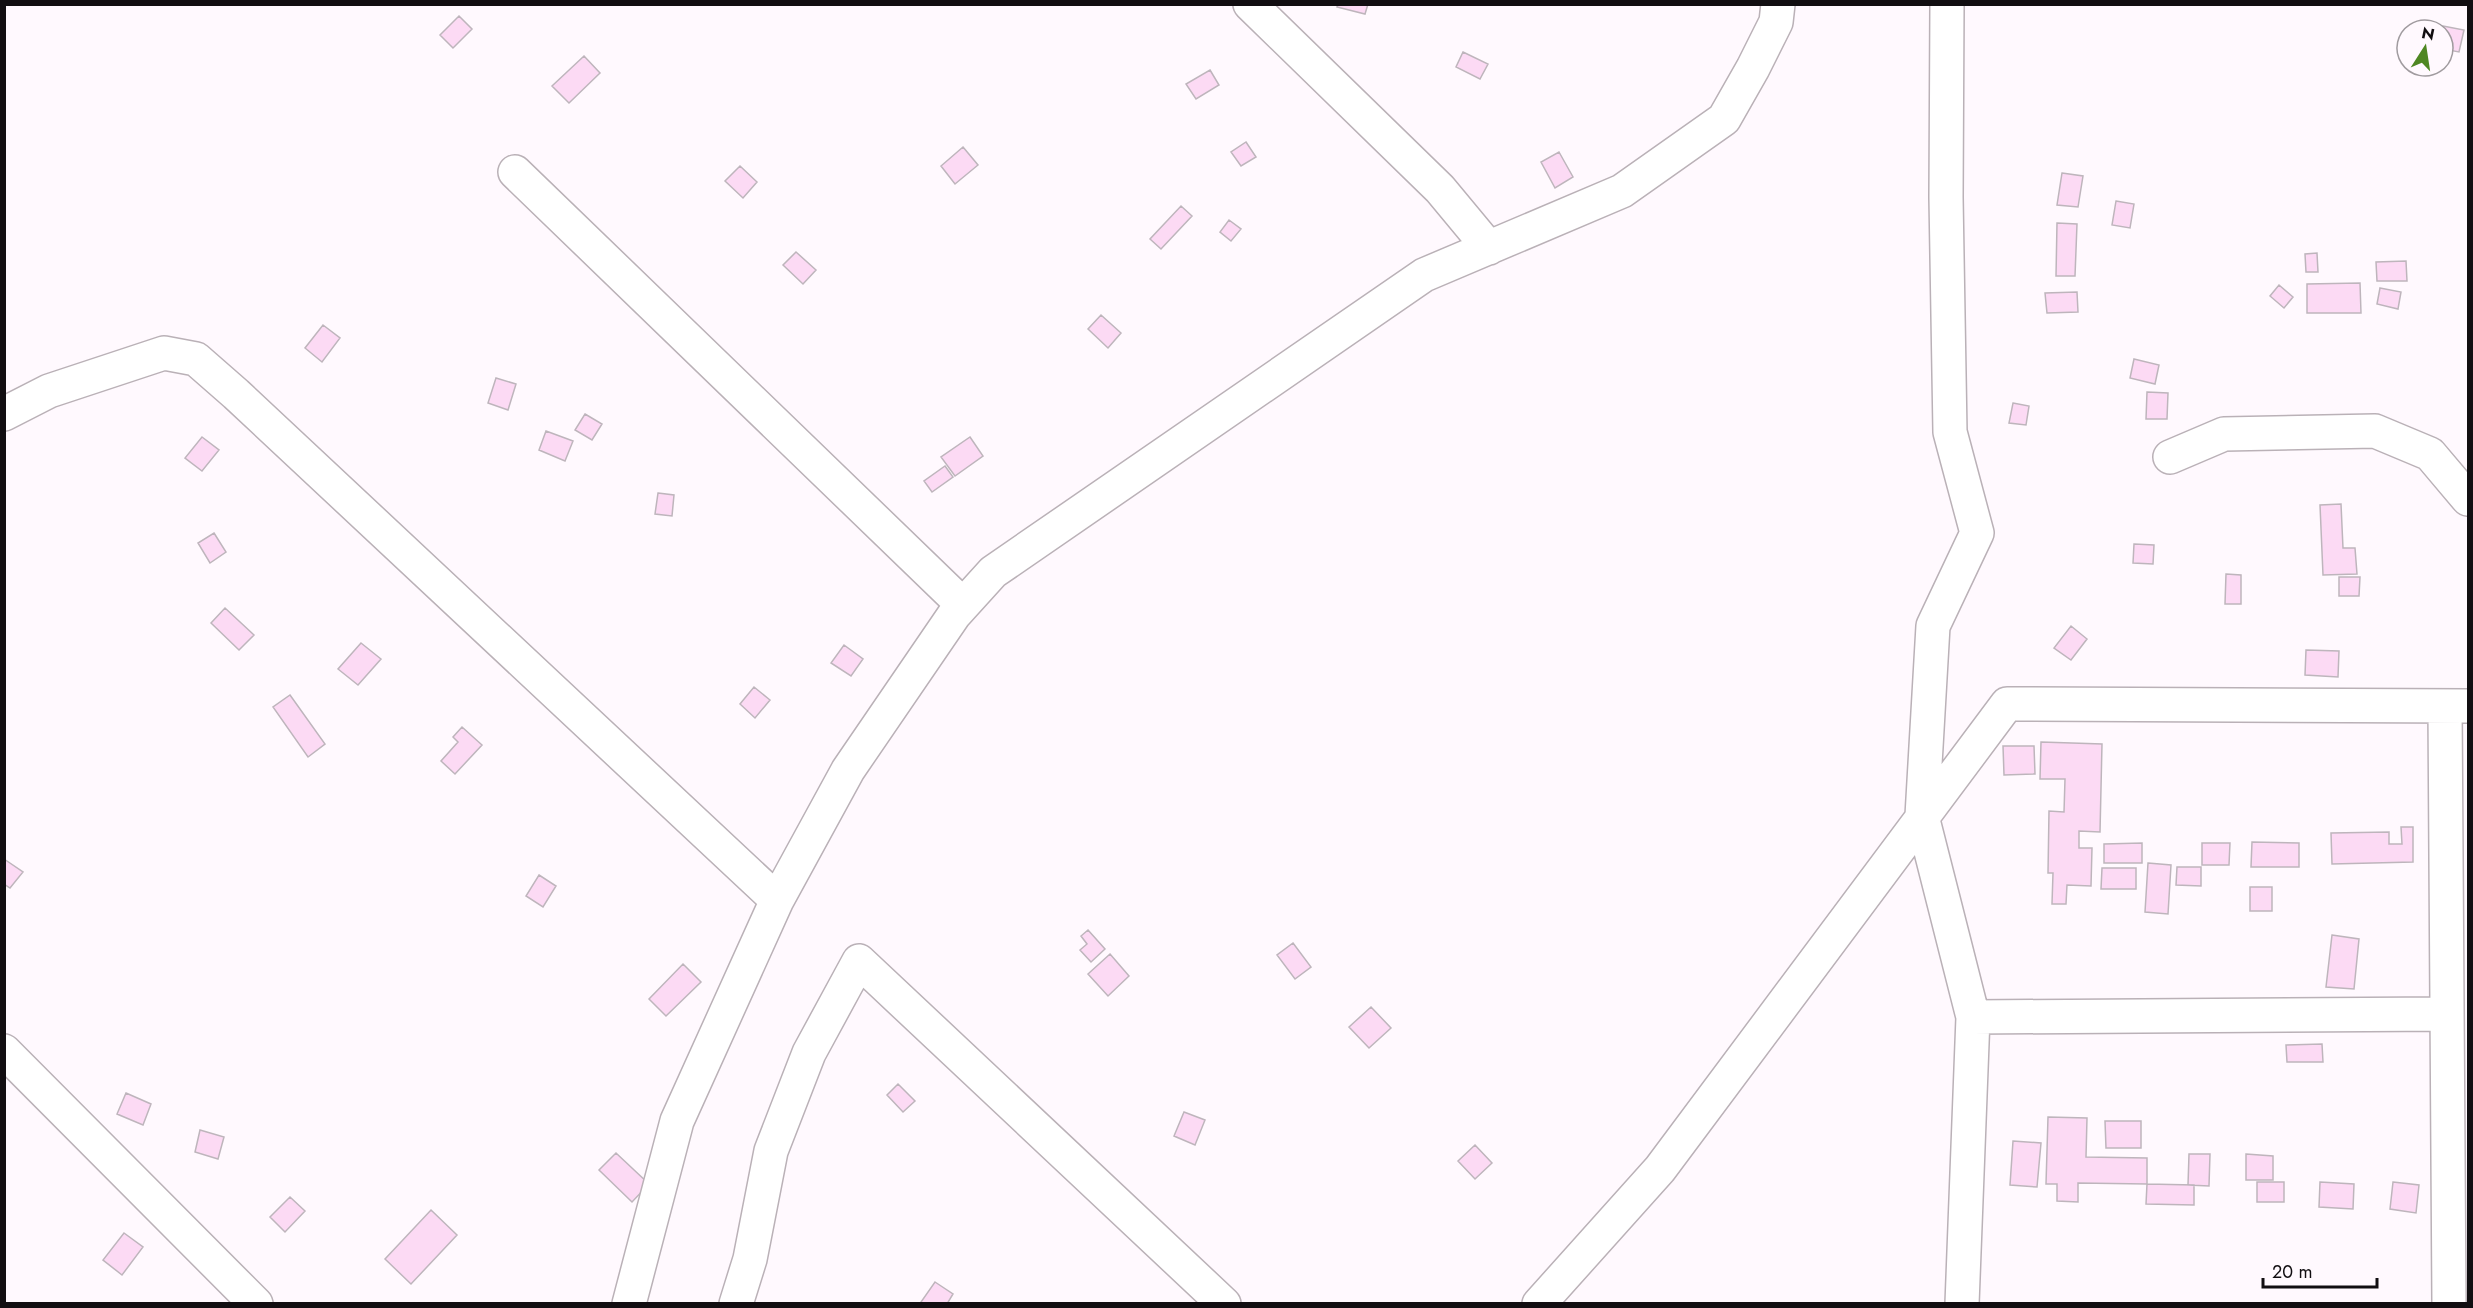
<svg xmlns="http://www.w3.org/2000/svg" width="2473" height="1308" font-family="Jost,sans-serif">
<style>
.building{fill:#fcdaf4;stroke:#beb5bc;stroke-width:1.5}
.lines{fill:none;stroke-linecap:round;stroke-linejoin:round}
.street-casing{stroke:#bab1b7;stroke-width:36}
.street{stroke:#fff;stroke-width:33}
</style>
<rect width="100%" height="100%" fill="#fff9fe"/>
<path class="building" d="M1338,4h30l-3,10 -28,-7z
M459,16l13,13 -19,19 -13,-13z
M2443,26l21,4 -5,22 -16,-3z
M1463,52l25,12 -8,15 -24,-12z
M584,56l16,17 -31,30 -17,-17z
M1210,70l9,15 -23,14 -10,-15z
M1246,142l10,15 -15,9 -10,-14z
M963,147l15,18 -23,19 -14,-18z
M1559,152l14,25 -18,11 -14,-26z
M740,166l17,16 -14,16 -18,-17z
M2062,173l21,3 -5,31 -21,-2z
M2116,201l18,3 -4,24 -18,-3z
M1181,206l11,10 -31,33 -11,-10z
M1229,220l12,9 -10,12 -11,-9z
M2057,223l20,1 -2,52h-19z
M796,252l20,18 -13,14 -20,-19z
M2317,253l1,19h-12l-1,-18z
M2406,261l1,20h-30l-1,-19z
M2360,283l1,30h-54v-29z
M2279,285l14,12 -9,11 -14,-12z
M2380,288l21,4 -3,17 -21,-5z
M2077,292l1,20 -31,1 -2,-20z
M1101,315l20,18 -13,15 -20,-19z
M323,325l17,13 -18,24 -17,-14z
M2134,359l25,6 -4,19 -25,-6z
M496,378l20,6 -8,26 -20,-7z
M2147,392l21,1 -1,26h-21z
M2013,403l16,3 -3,19 -17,-2z
M585,414l17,10 -10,16 -17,-10z
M546,431l27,10 -8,20 -26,-11z
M202,437l17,13 -17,21 -17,-13z
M970,437l13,19 -28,20 -14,-19z
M945,466l8,11 -21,15 -8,-11z
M658,493l16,2 -2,21 -17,-2z
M2341,504l2,44h12l2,26 -34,1 -3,-70z
M214,533l12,19 -16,11 -12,-20z
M2134,544l20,1 -1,19 -20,-1z
M2226,574l15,1v29h-16z
M2339,577h21l-1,19h-20z
M225,608l29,27 -15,15 -28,-27z
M2071,626l16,13 -16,21 -17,-12z
M361,643l20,16 -23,26 -20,-16z
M844,645l19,14 -12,17 -20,-13z
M2306,650l33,1 -1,26 -33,-2z
M754,687l16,13 -15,18 -15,-14z
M290,695l35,49 -17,13 -35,-50z
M462,727l20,18 -27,29 -14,-13 17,-19 -5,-5z
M2041,742l61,2 -2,88 -21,-1v17h13l-1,38 -24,-1 -1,19h-14l1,-31h-5l1,-62 15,1 1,-33h-25z
M2003,746h31l1,28 -31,1z
M2401,827h12v35l-81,2 -1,-31 58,-1v12h13z
M2252,842l47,1v24h-48z
M2142,843v20h-38v-19z
M2202,843h28l-1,22h-27z
M4,859l19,13 -13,16 -6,-4z
M2148,863l23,2 -3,49 -23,-2z
M2177,867h24v19l-25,-1z
M2102,868h34v21h-35z
M539,875l17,11 -13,21 -17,-11z
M2250,887h22v24h-22z
M1088,930l17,19 -14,13 -11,-12 7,-6 -6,-8z
M2332,935l27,4 -5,50 -28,-2z
M1293,943l18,24 -16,12 -18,-24z
M1110,954l19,22 -21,20 -20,-22z
M683,964l18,18 -35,34 -17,-17z
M1371,1007l20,21 -22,20 -20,-21z
M2322,1044l1,18h-36l-1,-17z
M898,1084l17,17 -12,11 -16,-17z
M126,1093l25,11 -8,21 -26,-11z
M1184,1112l21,8 -10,25 -21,-9z
M2048,1117l39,1 -1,39 61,1v26l-69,-1v19l-21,-1v-17h-11z
M2105,1121h36v27h-35z
M200,1130l24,7 -6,22 -23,-7z
M2013,1141l28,2 -4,44 -27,-2z
M1475,1145l17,18 -17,16 -17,-18z
M616,1153l33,31 -17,18 -33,-32z
M2189,1154h21l-1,32 -21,-1z
M2246,1154l27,2v24h-27z
M2257,1182h27v20h-27z
M2320,1182l34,2 -1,25 -34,-2z
M2393,1182l26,3 -3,28 -26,-4z
M2147,1184l47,1v20l-48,-1z
M290,1197l15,14 -20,21 -15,-15z
M431,1210l26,25 -46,49 -26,-25z
M124,1233l19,14 -21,28 -19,-15z
M935,1282l18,12 -6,10h-25l-1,-2z"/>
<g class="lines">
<g class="street-casing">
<path id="street" d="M1250,4l190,185 49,59
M1947,4l-1,193 4,235 27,101 -44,93 -11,190 51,201 -11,287
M515,172l448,433
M4,414l45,-23 115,-38 32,6 40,35 541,506
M2170,457l54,-23 151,-3 55,23 38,45
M2445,706l4,598
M1973,1017l473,-3
M4,1051l252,253
M629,1304l48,-183 100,-221 71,-130 106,-155 39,-43 431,-297 198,-84 102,-72 29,-51 23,-46 2,-18
M736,1304l14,-45 21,-108 38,-98 50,-92 365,343
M1539,1304l121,-135 347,-465 461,2"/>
</g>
<use href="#street" class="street"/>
</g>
<rect width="2473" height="1308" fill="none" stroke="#110e11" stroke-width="12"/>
<g transform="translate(2425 48) rotate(12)"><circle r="28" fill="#fff9fe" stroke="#a09b9f" stroke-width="1.5"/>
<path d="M0-4.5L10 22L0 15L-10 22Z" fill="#4e8722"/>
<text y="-9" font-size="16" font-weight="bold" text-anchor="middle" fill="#110e11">N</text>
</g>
<path d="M2263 1278v9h114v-9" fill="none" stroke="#110e11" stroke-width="3"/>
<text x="2272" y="1278" font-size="18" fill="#110e11" stroke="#fff9fe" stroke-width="4.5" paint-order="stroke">20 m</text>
</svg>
